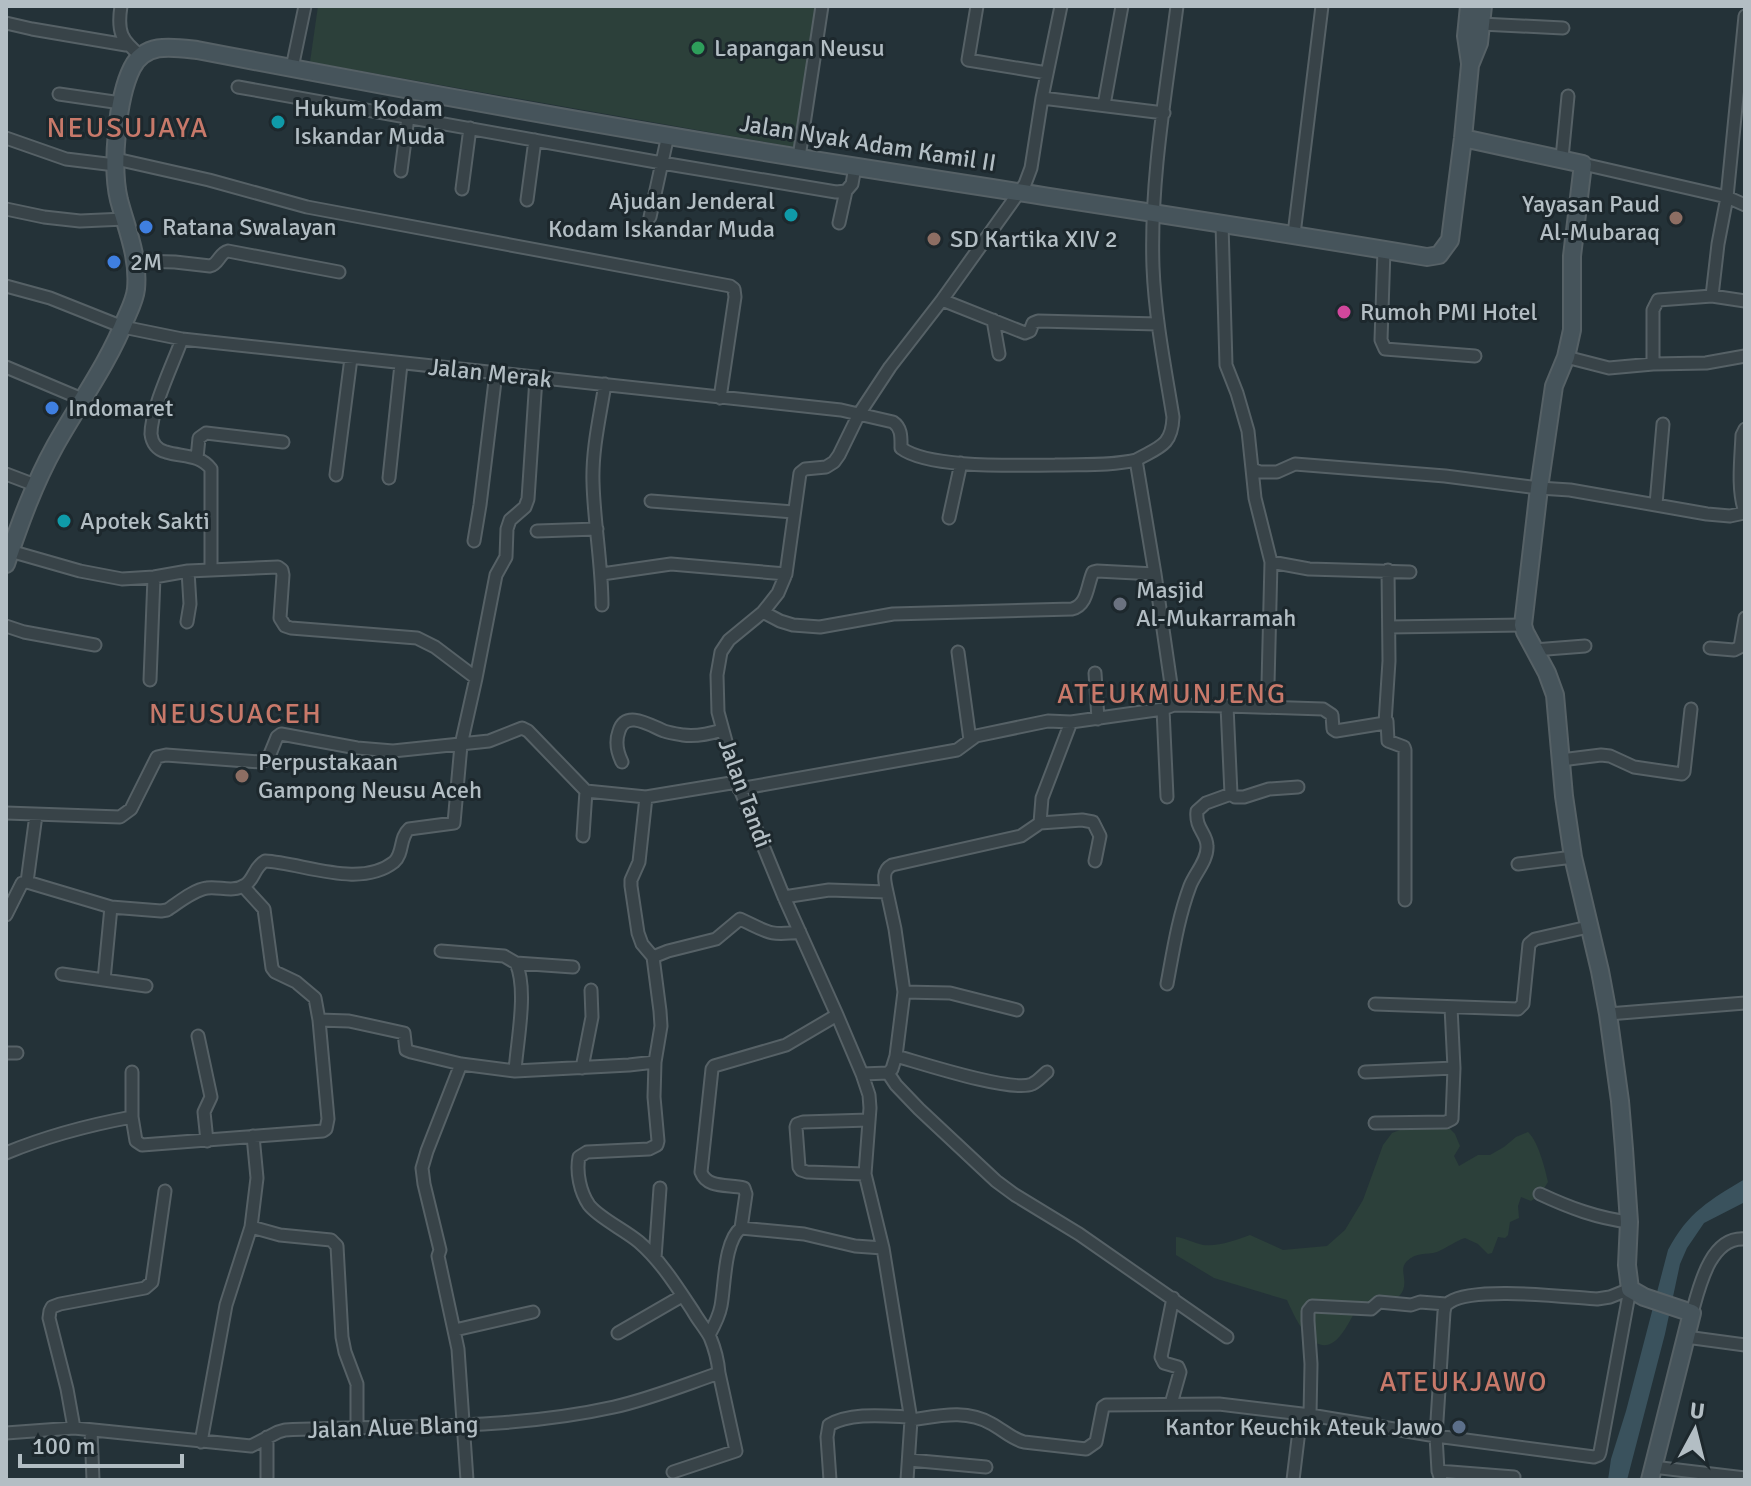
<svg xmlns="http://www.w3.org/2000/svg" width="1751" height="1486" font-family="Signika,sans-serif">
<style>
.green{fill:#2c403a}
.water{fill:#3a525d}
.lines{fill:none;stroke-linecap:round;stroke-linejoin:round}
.street-casing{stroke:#566166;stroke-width:15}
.secondary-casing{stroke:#566166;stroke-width:20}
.street{stroke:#384348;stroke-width:11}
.secondary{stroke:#46545b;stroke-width:16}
.leisure-dot{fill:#2e9e5b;stroke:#1d282d;stroke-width:3}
.culture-dot{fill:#0f9aa8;stroke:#1d282d;stroke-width:3}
.education-dot{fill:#8d6e63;stroke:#1d282d;stroke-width:3}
.shop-dot{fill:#3f7fe0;stroke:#1d282d;stroke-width:3}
.hotel-dot{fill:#d1479c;stroke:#1d282d;stroke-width:3}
.worship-dot{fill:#6b7280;stroke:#1d282d;stroke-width:3}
.service-dot{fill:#5c6f8a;stroke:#1d282d;stroke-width:3}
.labels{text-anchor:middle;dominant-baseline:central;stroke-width:6;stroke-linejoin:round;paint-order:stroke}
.poi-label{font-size:24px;fill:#b3bec4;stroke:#1d282d;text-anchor:start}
.street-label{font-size:24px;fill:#b3bec4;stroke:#1d282d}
.quarter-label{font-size:28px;letter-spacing:2px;fill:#c8796a;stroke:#1d282d}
</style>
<rect width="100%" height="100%" fill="#243238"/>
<path class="green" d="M318,6h507l-26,142 -489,-86z
M1413,1125l34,1 8,8 5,12 -6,10 5,10 19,-11h12l14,-8 12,-10 12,-5c10,9 17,36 20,50l-8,13 -9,6 -10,-4 -3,9 1,12 -9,4 -2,13 -3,3 -7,-1 -6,16 -4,1 -10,-10 -13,-6c-10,3 -18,10 -28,14 -11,3 -21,0 -30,9 -5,5 -4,10 -3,17 4,27 -27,27 -46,30 -7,9 -11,20 -18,28 -24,29 -45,-18 -53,-36l-73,-22 -38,-23v-18c10,1 17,6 27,8 15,2 33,-5 47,-10l33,15 44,-4 18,-16 18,-30 20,-55 9,-12z"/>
<path class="water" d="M1745,1179v23l-41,21 -17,25 -7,16 -15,70 -38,146h-19l3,-21 15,-48 42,-161c20,-38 42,-50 77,-71z"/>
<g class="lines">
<g class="street-casing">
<path id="street" d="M121,6c-4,26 0,34 20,50
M977,6l-9,54 79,13
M6,23l26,6 94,16
M1481,24l82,4
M292,68l13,-62
M238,87l424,76 174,29 10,-1 6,-7 3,-17
M59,94l62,9
M1042,98l122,15
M1104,105l18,-99
M6,138l60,21 49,6
M799,157l23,-151
M1562,158l6,-62
M116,159l93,21 98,27 423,79 4,3 1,8 -15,101
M1583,164l144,33 18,8
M401,171l7,-54
M462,189l8,-61
M527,200l8,-60
M6,209l38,8 36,4 45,-2
M650,217l18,-82
M839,223l7,-32
M1222,224l4,141 11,28 11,38 4,38
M1294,234l28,-228
M1384,250l-3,90 4,9 90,7
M136,261l39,1 35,4c9,-2 9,-13 18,-15l111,21
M6,286l44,12 73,29 59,12 659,71 52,12c9,6 8,16 8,26 28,21 117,17 154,17 27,-1 55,1 81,-5
M1712,296l6,-52 9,-47 18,-181
M942,300l83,33 5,-2 3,-8 5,-2 120,3
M1745,301l-33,-5 -54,4 -5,10v54l53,-1 39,-7
M993,320l6,34
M182,339c-9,25 -31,70 -31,95 1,9 6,16 15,18 16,5 34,2 45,17v101
M1566,357l43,11 44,-4
M6,367l76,32
M1745,429l-3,6c-1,24 -5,55 3,77
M197,458l2,-20 7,-5 77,9
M6,474l29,11
M336,475l15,-117
M389,478l12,-114
M651,501l142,11
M1656,504l7,-80
M949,518l12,-55
M537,531l60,-2
M474,541l6,-36 16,-132
M10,551l70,20 42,8 32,-2 34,-6 90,-4 4,3 1,5 -3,43 5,8 6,2 126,10 18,9 41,31
M1271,562l38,7 101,3
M602,574l69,-10 115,10
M602,605c0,-41 -8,-82 -9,-123 -1,-33 7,-66 12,-98
M763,612l17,9 13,4 27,2 73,-13 179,-5c16,-4 15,-24 21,-37l4,-1 58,3 -19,-114c23,-13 36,-14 37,-43 -8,-49 -18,-100 -20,-150 -3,-87 13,-175 24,-261
M187,622l3,-18 -2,-33
M6,626l18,6 71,13
M1389,627l134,-2
M1710,648l24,2 6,-3 5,-29
M1534,650l51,-4
M958,652l12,88
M1095,673l3,46
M150,680l4,-103
M1268,684l3,-122 -16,-64 -3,-29 8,3h17l18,-8 150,12 94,12 31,2 137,24 23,2 14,-3
M1174,705l53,1 4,88
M1227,706l96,3 9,6 1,14 3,2 49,-8 4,-62 -1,-91
M1163,709l4,88
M1387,721l1,20 16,6 1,3v150
M1561,760l40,-5 9,1 24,11 48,7 2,-2 7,-63
M622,762c-5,-10 -7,-20 -3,-31 7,-22 32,-5 45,0 6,2 13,3 19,4 13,2 26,-1 39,-5
M739,789l218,-39 19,-14 72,-15 23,1 92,-13 11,-4 -19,-131
M6,813l114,4 11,-8 26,-52 9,-2 94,7 8,-3 9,-22 4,-3 76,14 36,3 96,-10 33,-13 6,3 58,60 60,6 91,-15
M1040,823l42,-3 11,2 7,14 -5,25
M583,836l3,-45
M1518,864l55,-7
M27,882l9,-67
M243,886l21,23 8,59 3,4 21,10 19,16 4,22
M887,892c-2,-10 -6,-21 5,-27l129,-29 19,-13 2,-25 29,-76
M784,897l45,-7 58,2 8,37 9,63 -8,64 -4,13 -4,4
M6,915l16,-32 5,-1 84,25 50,4 6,-1c11,-7 26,-20 40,-22 12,-2 26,5 38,-3 9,-5 9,-18 20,-24 38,2 95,28 129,1 10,-9 5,-24 15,-33l45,-6 7,-78 15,-67 20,-103 10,-18 1,-28 3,-9 15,-13 3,-8 8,-121
M441,951l63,5 12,7c12,27 1,78 -1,108
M653,957l15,-6 48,-12 24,-20c28,13 28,17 60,13
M516,963l57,4
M62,974l84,12
M104,980l7,-73
M1167,984c6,-32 11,-66 23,-98 5,-13 18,-26 17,-40 0,-13 -12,-17 -10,-35l9,-8 25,-9 4,3h9l25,-8 29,-2
M904,992l46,1 67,17
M1375,1004l143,5 5,-5 6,-60 6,-5 53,-12
M1608,1014l137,-11
M198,1036l13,61 -7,15 3,29
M6,1053h11
M896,1056c25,7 116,37 136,28 6,-3 11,-9 15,-12
M461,1064l-34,87 -5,17 2,16 16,66 -2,6 20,93 9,131
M582,1068l10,-51 -1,-27
M132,1072v45l4,24 6,4 181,-14 3,-2 2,-10 -9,-99 30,1 55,12 2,17 5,2 50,12 54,7 114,-6 26,-3
M1365,1072l89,-4
M862,1074l26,-1 8,12 23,24 77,72 19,14 64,39 148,103
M1375,1123l71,-1 6,-3 2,-51 -3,-61
M6,1153c41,-17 83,-28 126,-36
M865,1174l-58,-2 -6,-2 -2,-3 -3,-40 1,-3 6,-2 66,-2
M1540,1194c30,14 57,24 89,28
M251,1227l29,8 51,5 6,6 5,91 3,15 12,32v42
M741,1228l5,-34 -2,-6c-15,-4 -37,1 -43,-16l11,-103 2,-3 72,-21 51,-30
M655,1258l5,-70
M1692,1313c7,-25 18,-77 53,-74
M455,1330l78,-18
M618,1333l64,-37
M709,1335c5,-9 10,-18 12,-29 4,-21 3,-65 20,-78l63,6 51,12 28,2
M1686,1337l59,8
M1171,1404l9,-32 -2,-5 -14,-4 -3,-6 12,-59
M1310,1415l1,-51 -3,-43v-10l4,-5 59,3 8,-7 32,3 9,-3 26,2
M911,1420c28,-4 55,-11 81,4 11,6 20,15 32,18l62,7 10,-7 7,-35 3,-2 113,-1 91,11 126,21 158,21 5,-2 1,-3 30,-163
M74,1428l-7,-39 -18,-71 1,-7 2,-4 8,-3 85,-16 7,-6 13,-91
M91,1430l2,50
M6,1433l68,-5 177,18 27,-14 7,-2c110,-5 221,1 329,-23 36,-8 70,-22 105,-34 -1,-12 -4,-24 -9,-36 -5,-9 -12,-17 -17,-26 -16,-24 -32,-50 -54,-69 -14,-12 -40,-24 -50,-37 -9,-13 -13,-33 -10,-48l8,-5 62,-3 8,-4 1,-4 -4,-44 1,-35 6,-36 -1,-15 -7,-54 -11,-13 -4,-11 -7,-47v-6l8,-18 7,-65
M201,1442l25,-137 25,-78 6,-49 -4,-42
M909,1460l77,7
M1653,1467l92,11
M1438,1471l76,6
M673,1472l63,-21 -17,-78
M267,1480v-43
M830,1480l-3,-43 2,-12c22,-13 56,-9 82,-8
M907,1480l4,-60 -28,-172 -18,-74 5,-66 -1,-13 -7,-21 -25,-59 -53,-118 -47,-115 -19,-70 -1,-37 4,-23 8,-12 34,-28 15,-19 8,-19 14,-101 5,-4 21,-2 8,-5 5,-7 20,-41 31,-47 52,-67 83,-116 6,-16 11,-70 19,-92
M1293,1480l8,-66
M1441,1480l-3,-9 -2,-35 8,-124c1,-5 1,-7 6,-10 24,-16 116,-5 147,-3l13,-2 20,-8"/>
</g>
<g class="secondary-casing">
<path id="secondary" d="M1469,6l-3,30 4,27
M1463,138l120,26 -11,92v74l-6,27 -12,29 -15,102 -16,137 2,7 22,41 8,22 9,101 9,61 27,114 8,43 12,87 4,48 5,73 -2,43 3,24 14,8 48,16 -42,167
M6,564c14,-41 28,-80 49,-118 24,-43 53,-82 71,-128 4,-9 9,-19 10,-29 3,-32 -9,-59 -17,-89 -8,-33 -2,-102 13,-132 13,-26 40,-21 65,-18 219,42 440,82 660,117 190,30 381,58 570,90l12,-2 11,-15 13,-102 7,-73 9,-22 4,-37"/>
</g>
<use href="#street" class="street"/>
<use href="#secondary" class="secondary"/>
</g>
<circle class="leisure-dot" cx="698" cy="48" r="8"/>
<g class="culture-dot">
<circle cx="278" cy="122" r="8"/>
<circle cx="791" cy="215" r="8"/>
<circle cx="64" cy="521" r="8"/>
</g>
<g class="education-dot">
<circle cx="1676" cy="218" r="8"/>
<circle cx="934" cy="239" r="8"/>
<circle cx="242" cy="776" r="8"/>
</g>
<g class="shop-dot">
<circle cx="146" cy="227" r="8"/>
<circle cx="114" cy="262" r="8"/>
<circle cx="52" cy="408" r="8"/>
</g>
<circle class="hotel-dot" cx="1344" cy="312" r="8"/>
<circle class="worship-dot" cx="1120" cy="604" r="8"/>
<circle class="service-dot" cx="1459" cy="1427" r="8"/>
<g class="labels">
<g class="poi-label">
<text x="714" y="48">Lapangan Neusu</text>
<text x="294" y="108">Hukum Kodam<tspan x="294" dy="28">Iskandar Muda</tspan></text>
<text x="775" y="201" text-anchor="end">Ajudan Jenderal<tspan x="775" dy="28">Kodam Iskandar Muda</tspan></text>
<text x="1660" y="204" text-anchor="end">Yayasan Paud<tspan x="1660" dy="28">Al-Mubaraq</tspan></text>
<text x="162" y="227">Ratana Swalayan</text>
<text x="950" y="239">SD Kartika XIV 2</text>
<text x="130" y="262">2M</text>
<text x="1360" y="312">Rumoh PMI Hotel</text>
<text x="68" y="408">Indomaret</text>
<text x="80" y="521">Apotek Sakti</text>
<text x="1136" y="590">Masjid<tspan x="1136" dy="28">Al-Mukarramah</tspan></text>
<text x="258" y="762">Perpustakaan<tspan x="258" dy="28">Gampong Neusu Aceh</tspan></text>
<text x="1443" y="1427" text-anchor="end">Kantor Keuchik Ateuk Jawo</text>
</g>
<g class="street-label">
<text transform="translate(868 143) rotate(9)">Jalan Nyak Adam Kamil II</text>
<text transform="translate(490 373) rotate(6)">Jalan Merak</text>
<text transform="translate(745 793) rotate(70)">Jalan Tandi</text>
<text transform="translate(393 1427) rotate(-2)">Jalan Alue Blang</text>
</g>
<g class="quarter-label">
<text x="128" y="128">NEUSUJAYA</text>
<text x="1172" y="694">ATEUKMUNJENG</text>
<text x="236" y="714">NEUSUACEH</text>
<text x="1464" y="1382">ATEUKJAWO</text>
</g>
</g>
<rect width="1751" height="1486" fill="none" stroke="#b3bec4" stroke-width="16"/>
<g transform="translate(1695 1430) rotate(7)" stroke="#1d282d" stroke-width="6" paint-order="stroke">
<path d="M0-6L14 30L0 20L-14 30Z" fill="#b3bec4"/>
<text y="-12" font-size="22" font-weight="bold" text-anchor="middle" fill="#b3bec4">U</text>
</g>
<path d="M20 1454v12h162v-12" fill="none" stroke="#b3bec4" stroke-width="4"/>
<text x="32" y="1454" font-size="24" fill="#b3bec4" stroke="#1d282d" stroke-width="6" paint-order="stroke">100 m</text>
</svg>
